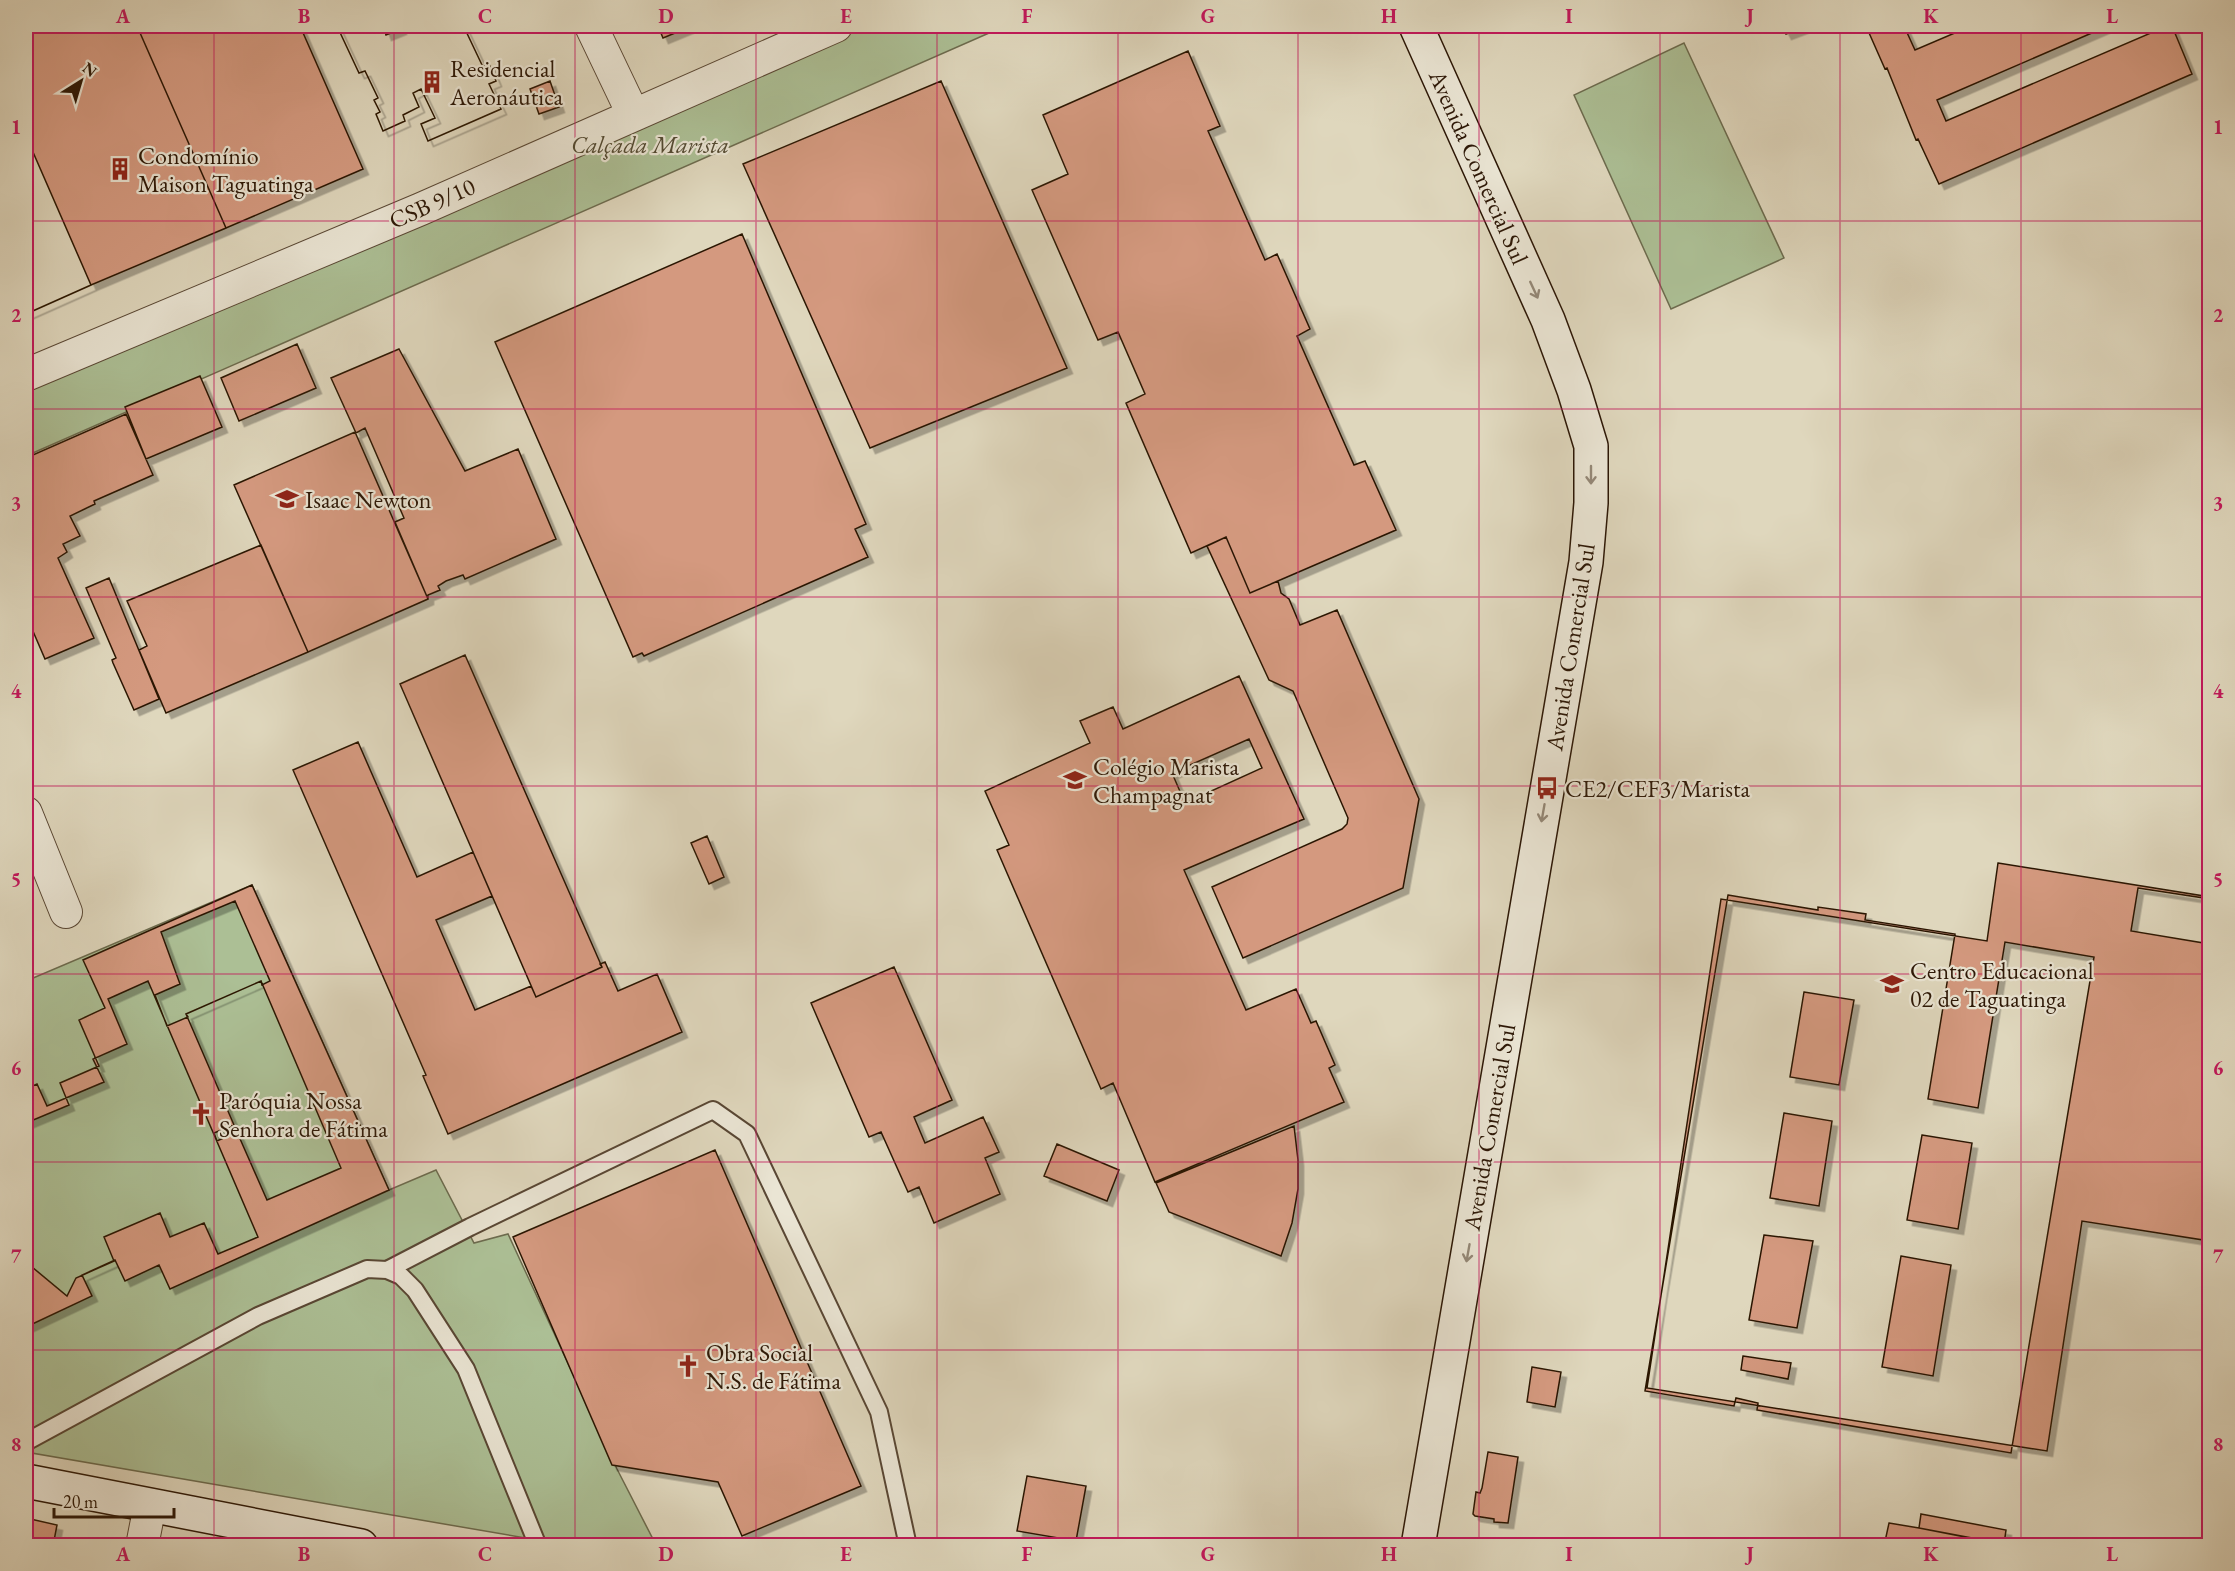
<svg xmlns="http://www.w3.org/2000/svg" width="2235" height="1571" font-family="'EB Garamond',serif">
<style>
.green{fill:#acbf95;stroke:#6c6b4e;stroke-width:1.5}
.building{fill:#d4997f;stroke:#2c1706;stroke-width:1.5;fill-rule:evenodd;filter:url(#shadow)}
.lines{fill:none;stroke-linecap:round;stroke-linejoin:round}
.lane-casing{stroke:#594734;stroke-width:20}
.street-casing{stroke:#594734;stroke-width:34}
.secondary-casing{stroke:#2c1706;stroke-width:36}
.lane{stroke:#eae5d4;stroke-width:16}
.street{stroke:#eae5d4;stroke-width:32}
.secondary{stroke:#eae5d4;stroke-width:33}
.oneway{stroke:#948877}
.grid{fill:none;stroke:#c2185b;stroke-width:1.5;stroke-opacity:0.55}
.labels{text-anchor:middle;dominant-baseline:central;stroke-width:4.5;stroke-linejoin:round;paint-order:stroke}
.poi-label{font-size:24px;fill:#2c1706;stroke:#eae5d4;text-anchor:start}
.park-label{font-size:24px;font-style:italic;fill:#524931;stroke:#eae5d4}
.street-label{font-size:24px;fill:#2c1706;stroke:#eae5d4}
.neatline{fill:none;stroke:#c2185b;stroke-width:2}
.grid-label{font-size:20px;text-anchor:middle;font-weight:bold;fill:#c2185b}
</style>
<defs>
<filter id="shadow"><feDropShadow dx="5.5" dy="5.5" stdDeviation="0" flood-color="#0004"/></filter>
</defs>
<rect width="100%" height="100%" fill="#dfd7bd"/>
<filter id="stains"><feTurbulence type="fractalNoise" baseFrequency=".00333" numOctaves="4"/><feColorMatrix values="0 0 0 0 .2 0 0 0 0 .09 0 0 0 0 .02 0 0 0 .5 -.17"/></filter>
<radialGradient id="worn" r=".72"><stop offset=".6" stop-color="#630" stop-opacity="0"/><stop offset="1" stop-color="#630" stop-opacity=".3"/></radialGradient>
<path class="green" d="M836,26h169l-979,430v-81z
M1684,43l100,215 -113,51 -97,-214z
M252,885l137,305 47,-20 38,73 34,-9 109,235 39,76h-90l-540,-93v-471z"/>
<path class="building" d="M26,26h111l89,202 -135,57 -65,-149z
M137,26h163l63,143 -137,59z
M337,26h46l3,9 15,-6 -2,-3h69l-4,1 19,40 6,-3 7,17 -7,3 12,25 -73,32 -7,-17 14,-6 -14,-29 -8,4 6,14 -16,8 2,6 -22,10 -7,-17 4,-2 -6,-12 4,-2 -13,-27 -6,2z
M337,26h131l-4,1 19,40 6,-3 7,17 -7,3 12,25 -73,32 -7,-17 14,-6 -14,-29 -8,4 6,14 -16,8 2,6 -22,10 -7,-17 4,-2 -6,-12 4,-2 -13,-27 -6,2z
M658,26h34l-29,12z
M1782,26h25l-21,8z
M1866,26h38l11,24 56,-24h137l-171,74 9,21 221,-95h5l20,48 -253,110 -21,-45 -2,1 -29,-72 -2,1z
M1188,51l32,75 -12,5 57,129 12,-6 33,75 -13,7 57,129 11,-4 31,69 -146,63 -24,-56 -35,16 -65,-150 19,-9 -27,-62 -20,8 -66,-150 36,-16 -25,-59z
M550,81l9,26 -20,7 -9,-25z
M941,81l126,287 -197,80 -127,-284z
M26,136l65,149 -65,29z
M26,136l65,149 -65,29z
M742,234l124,290 -11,5 13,28 -224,99 -2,-3 -9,4 -138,-315z
M297,344l19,44 -77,33 -18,-43z
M399,349l66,122 53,-22 38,90 -91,40 -2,-4 -17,6 -8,5 2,4 -12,5v4l-33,-77 9,-4 -39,-90 -9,5 -25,-55z
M200,376l22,51 -76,32 -21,-52z
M126,414l27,61 -59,26 1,3 -25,12 10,20 -17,8 4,8 -9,6 36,80 -49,21 -19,-44v-157z
M355,432l73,167 -120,53 -74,-167z
M1226,537l24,56 28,-12 3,12 8,6 11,26 37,-15 82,189 -16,89 -160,70 -31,-71 130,-58 5,-5 1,-6 -55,-127 -24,-11 -62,-134z
M261,545l47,107 -142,61 -27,-63 8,-4 -20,-45z
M109,578l50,121 -25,11 -21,-47 -1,-3 4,-2 -30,-70z
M465,655l137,312 -66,30 -136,-313z
M1239,676l65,143 -120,51 62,140 50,-21 15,34 5,-2 19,44 -6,3 15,34 -189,80 -42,-99 -12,6 -104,-239 12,-5 -24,-54 105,-48 -10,-22 33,-14 10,22zM1249,739l13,29 -77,35 -13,-30z
M358,742l59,135 56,-25 19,44 -56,24 39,90 56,-24 5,11 66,-30 -2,-3 5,-2 13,29 39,-17 25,58 -234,102 -25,-58 3,-1 -133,-305z
M707,836l17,41 -15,7 -18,-41z
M1998,863l212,34v344l-128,-20 -35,230 -400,-63 74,-489 266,42z
M252,885l137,305 -219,99 -11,-24 -34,16 -10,-21 -33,15 10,21 -66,31v-204l43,-18 -9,-22 39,-17 -20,-46 26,-12 -22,-48z
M2138,888l72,11v45l-79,-13z
M1728,895l90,15v-3l48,7 -1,6 90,14 -27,165 50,9 27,-166 89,15 -83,496 -254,-43 1,-7 -22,-5 -2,8 -89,-15zM1804,992l50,8 -15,85 -49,-8zM1784,1113l48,8 -13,85 -49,-8zM1922,1135l50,8 -14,86 -51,-9zM1764,1235l49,6 -16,87 -48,-8zM1901,1256l50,9 -18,111 -51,-9zM1743,1356l48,7 -3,16 -47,-9z
M235,901l35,80 -8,4 -1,-4 -75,33 2,3 -21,9 -12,-31 25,-11 -19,-52z
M894,967l58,133 -38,17 11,26 58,-26 16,35 -14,6 15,36 -66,29 -15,-36 -11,5 -27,-60 -12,5 -58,-134z
M148,981l110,256 -40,17 -14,-31 -34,14 -10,-24 -56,24 10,24 -38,17 -9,18 -41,-34v-173l11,-5 10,22 57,-24 -11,-23 34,-15 -19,-45z
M261,981l80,187 -74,32 -30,-68 -20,9 -3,-8 20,-8 -48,-111z
M1294,1126l4,34v29l-6,34 -11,33 -112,-44 -13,-29z
M1057,1144l62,26 -12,31 -63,-25z
M715,1150l146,336 -119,50 -24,-54 -106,-17 -99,-228z
M1532,1367l29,5 -6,35 -28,-5z
M1488,1452l30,5 -10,66 -14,-1v-3l-19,-3 -2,-2 3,-22 4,1 2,-5z
M1027,1476l59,10 -10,55 -59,-10z
M1921,1514l85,16 -2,14 -85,-16z
M26,1518l31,7 -4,21h-27z
M1889,1523l30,5 92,18h-127z"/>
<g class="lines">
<g class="lane-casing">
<path id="lane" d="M387,1270l83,-43 243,-117 34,24 132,278 29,134
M26,1442l232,-126 109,-47 20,1 14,6 14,14 51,79 72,177"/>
</g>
<g class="street-casing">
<path id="street" d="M591,26l42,88
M26,375l395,-166 415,-183
M26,813l40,99
M142,1546l8,-41"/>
</g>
<g class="secondary-casing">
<path id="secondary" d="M1416,26l132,294 26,70 17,56v57l-5,59 -168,984
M26,1481l335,65"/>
</g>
<use href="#lane" class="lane"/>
<use href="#street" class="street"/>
<use href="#secondary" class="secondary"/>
</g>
<defs><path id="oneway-shaft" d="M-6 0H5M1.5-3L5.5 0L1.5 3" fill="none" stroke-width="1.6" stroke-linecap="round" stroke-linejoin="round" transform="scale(1.5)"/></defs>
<g class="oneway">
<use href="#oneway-shaft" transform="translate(1534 290) rotate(65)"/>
<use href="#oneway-shaft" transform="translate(1591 475) rotate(90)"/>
<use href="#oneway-shaft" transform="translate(1543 813) rotate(100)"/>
<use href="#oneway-shaft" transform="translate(1468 1253) rotate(100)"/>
</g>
<path class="grid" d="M214,26v1520M394,26v1520M575,26v1520M756,26v1520M937,26v1520M1118,26v1520M1298,26v1520M1479,26v1520M1660,26v1520M1840,26v1520M2021,26v1520M26,221h2184M26,409h2184M26,597h2184M26,786h2184M26,974h2184M26,1162h2184M26,1350h2184"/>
<defs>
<g id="building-bare" transform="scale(1.8)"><path d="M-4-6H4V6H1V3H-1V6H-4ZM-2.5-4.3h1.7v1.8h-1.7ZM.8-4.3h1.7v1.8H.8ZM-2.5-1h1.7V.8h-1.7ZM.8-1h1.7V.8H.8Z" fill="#8f2418" stroke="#eae5d4" stroke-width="2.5" paint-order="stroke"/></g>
<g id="school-bare" transform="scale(1.8)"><path d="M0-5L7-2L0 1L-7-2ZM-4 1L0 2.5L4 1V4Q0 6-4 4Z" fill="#8f2418" stroke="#eae5d4" stroke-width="2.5" paint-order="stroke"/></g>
<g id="university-bare" transform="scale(1.8)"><path d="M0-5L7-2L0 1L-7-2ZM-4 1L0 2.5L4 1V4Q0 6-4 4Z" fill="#8f2418" stroke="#eae5d4" stroke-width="2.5" paint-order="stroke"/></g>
<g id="bus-bare" transform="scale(1.8)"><path d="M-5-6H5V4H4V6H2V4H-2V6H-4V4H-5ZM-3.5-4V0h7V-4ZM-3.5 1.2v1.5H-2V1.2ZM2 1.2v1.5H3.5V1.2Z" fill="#8f2418" stroke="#eae5d4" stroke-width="2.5" paint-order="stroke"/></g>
<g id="church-bare" transform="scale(1.8)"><path d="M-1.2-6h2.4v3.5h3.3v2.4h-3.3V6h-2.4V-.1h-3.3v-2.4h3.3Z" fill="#8f2418" stroke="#eae5d4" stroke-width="2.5" paint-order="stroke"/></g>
</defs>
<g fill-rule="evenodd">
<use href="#building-bare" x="432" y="82"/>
<use href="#building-bare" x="120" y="169"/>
<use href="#school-bare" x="287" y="499"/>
<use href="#university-bare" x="1075" y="780"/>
<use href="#bus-bare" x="1547" y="788"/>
<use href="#school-bare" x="1892" y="984"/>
<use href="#church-bare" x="201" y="1114"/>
<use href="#church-bare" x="688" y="1366"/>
</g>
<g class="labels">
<g class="poi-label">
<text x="450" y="68">Residencial<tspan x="450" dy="28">Aeronáutica</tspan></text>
<text x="138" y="155">Condomínio<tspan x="138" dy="28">Maison Taguatinga</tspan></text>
<text x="305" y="499">Isaac Newton</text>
<text x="1093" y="766">Colégio Marista<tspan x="1093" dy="28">Champagnat</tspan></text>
<text x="1565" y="788">CE2/CEF3/Marista</text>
<text x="1910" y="970">Centro Educacional<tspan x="1910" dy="28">02 de Taguatinga</tspan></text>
<text x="219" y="1100">Paróquia Nossa<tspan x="219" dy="28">Senhora de Fátima</tspan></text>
<text x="706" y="1352">Obra Social<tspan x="706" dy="28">N.S. de Fátima</tspan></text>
</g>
<g class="park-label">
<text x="650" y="144">Calçada Marista</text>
</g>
<g class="street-label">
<text transform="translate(1479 167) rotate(66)">Avenida Comercial Sul</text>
<text transform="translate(432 203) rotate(-24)">CSB 9/10</text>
<text transform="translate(1570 647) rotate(-81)">Avenida Comercial Sul</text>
<text transform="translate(1489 1127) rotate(-80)">Avenida Comercial Sul</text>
</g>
</g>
<rect width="2235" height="1571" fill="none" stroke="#dfd7bd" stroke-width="66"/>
<g transform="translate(81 81) rotate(37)" stroke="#eae5d4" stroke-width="4.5" paint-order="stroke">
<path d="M0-4.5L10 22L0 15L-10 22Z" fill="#2c1706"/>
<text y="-9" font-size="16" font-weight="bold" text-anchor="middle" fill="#2c1706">N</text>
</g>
<path d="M54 1508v9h120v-9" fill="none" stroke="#2c1706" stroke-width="3"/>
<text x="63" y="1508" font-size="18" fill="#2c1706" stroke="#eae5d4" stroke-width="4.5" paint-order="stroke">20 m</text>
<rect x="33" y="33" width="2169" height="1505" class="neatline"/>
<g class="grid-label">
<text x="123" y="23">A</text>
<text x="304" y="23">B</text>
<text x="485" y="23">C</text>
<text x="666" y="23">D</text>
<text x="846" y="23">E</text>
<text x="1027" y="23">F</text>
<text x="1208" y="23">G</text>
<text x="1389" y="23">H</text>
<text x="1569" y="23">I</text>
<text x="1750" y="23">J</text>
<text x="1931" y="23">K</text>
<text x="2112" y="23">L</text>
<text x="16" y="134">1</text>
<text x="2218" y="134">1</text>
<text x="16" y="322">2</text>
<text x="2218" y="322">2</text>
<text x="16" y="510">3</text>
<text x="2218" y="510">3</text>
<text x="16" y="698">4</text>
<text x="2218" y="698">4</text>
<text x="16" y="886">5</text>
<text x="2218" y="886">5</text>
<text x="16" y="1075">6</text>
<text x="2218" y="1075">6</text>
<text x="16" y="1263">7</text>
<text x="2218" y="1263">7</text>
<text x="16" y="1451">8</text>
<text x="2218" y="1451">8</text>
<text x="123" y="1561">A</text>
<text x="304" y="1561">B</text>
<text x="485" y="1561">C</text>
<text x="666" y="1561">D</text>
<text x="846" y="1561">E</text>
<text x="1027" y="1561">F</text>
<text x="1208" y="1561">G</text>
<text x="1389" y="1561">H</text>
<text x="1569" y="1561">I</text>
<text x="1750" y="1561">J</text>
<text x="1931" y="1561">K</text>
<text x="2112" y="1561">L</text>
</g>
<rect width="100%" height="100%" filter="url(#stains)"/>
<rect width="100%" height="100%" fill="url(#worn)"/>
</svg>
